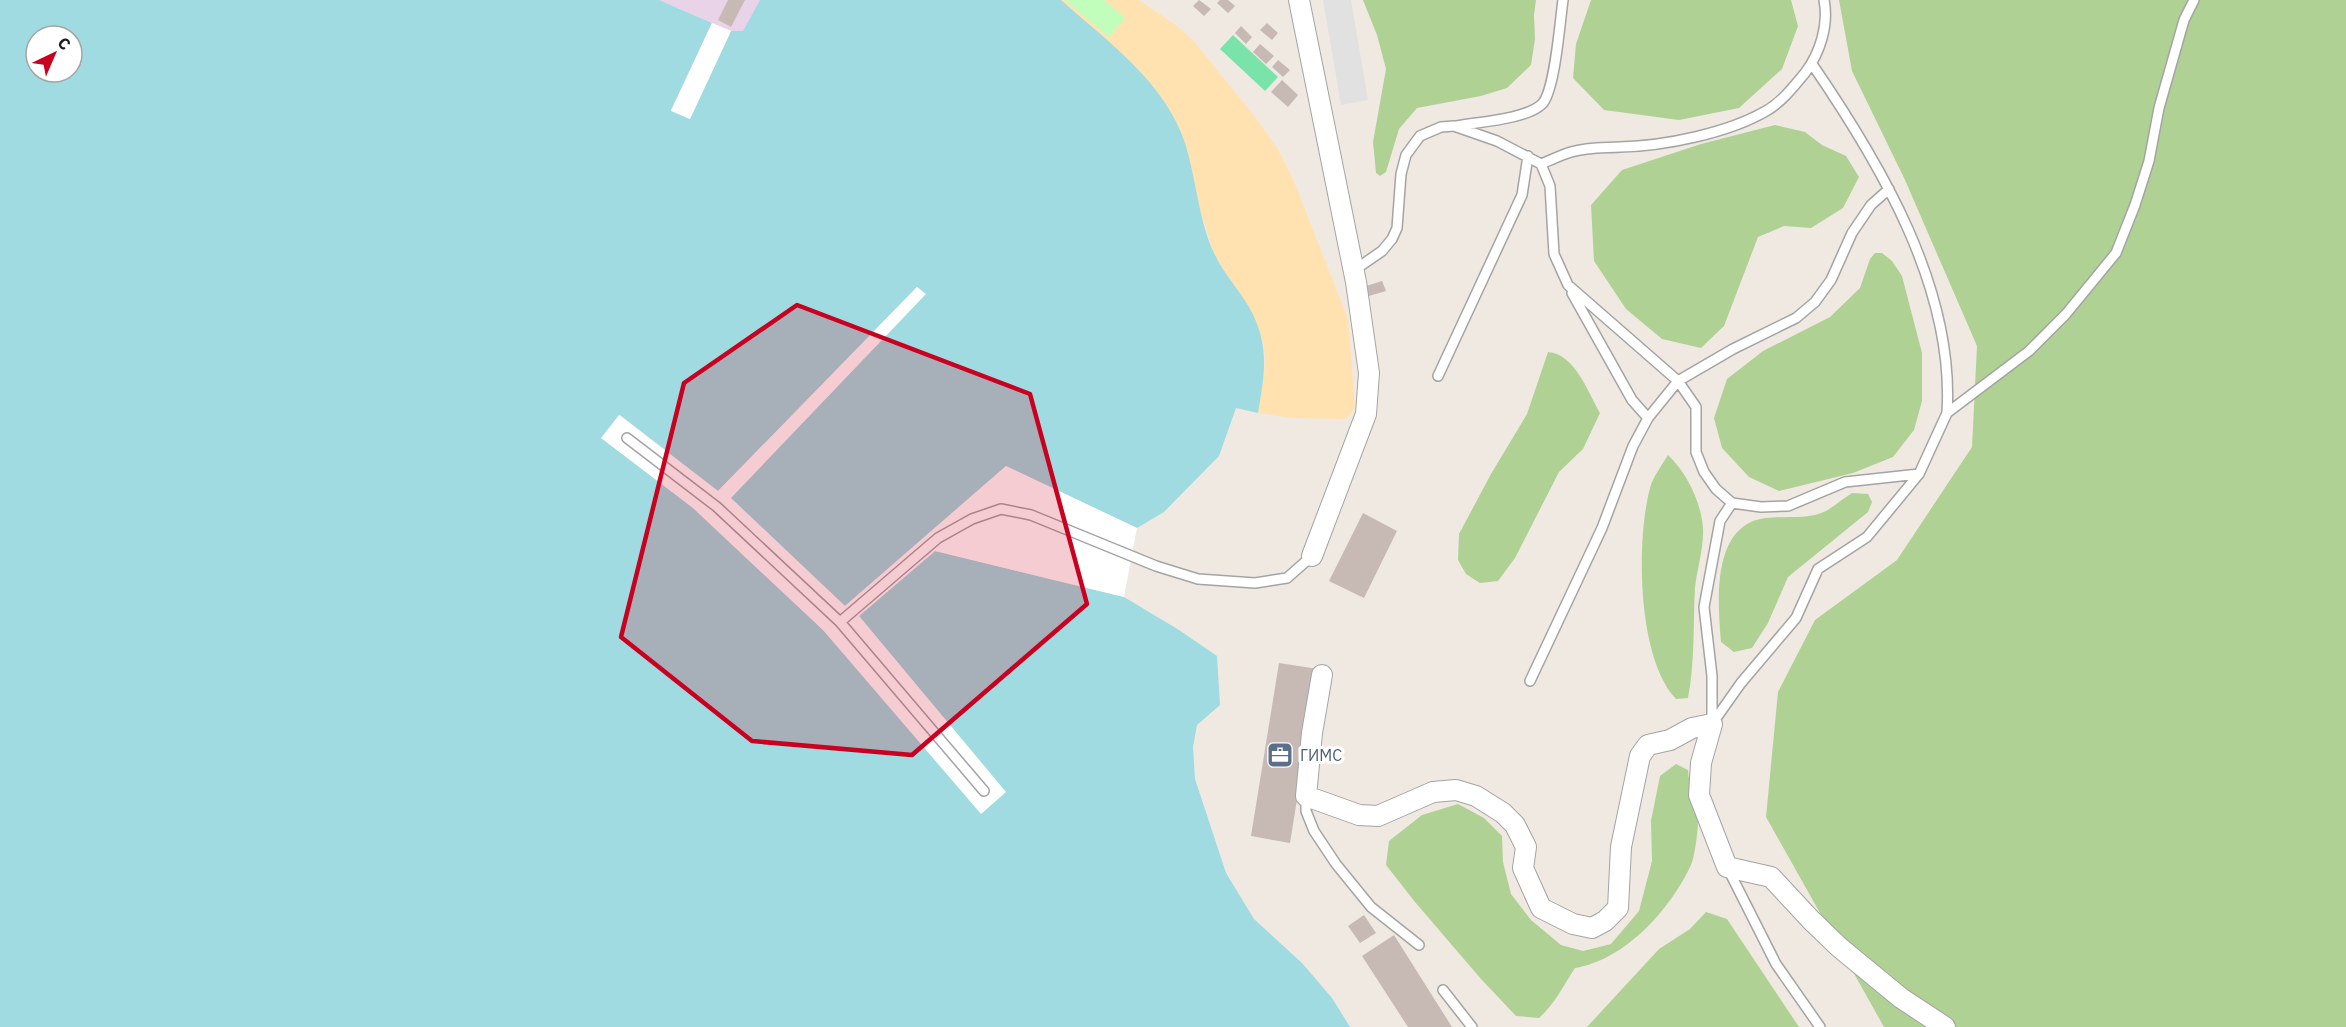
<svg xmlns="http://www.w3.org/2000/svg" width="2346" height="1027" font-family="'IBM Plex Sans',sans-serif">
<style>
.industrial{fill:#e9d3e8}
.forest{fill:#b0d194}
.sand{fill:#ffe2b0}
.park{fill:#c1fdbb}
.pitch{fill:#7ae3aa}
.parking{fill:#e1e1e1}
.water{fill:#9fdbe0;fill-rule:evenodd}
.pier{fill:#fff}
.building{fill:#c7bab5}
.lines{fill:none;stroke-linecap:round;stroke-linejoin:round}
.lane-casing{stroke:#a4a4a4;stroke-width:12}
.street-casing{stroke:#a4a4a4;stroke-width:22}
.lane{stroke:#fff;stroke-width:9}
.street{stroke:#fff;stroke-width:20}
.marked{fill:#ca0020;fill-opacity:0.2;stroke:#ca0020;stroke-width:4.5;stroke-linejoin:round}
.labels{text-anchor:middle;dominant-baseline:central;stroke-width:6;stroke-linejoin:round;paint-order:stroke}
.service-label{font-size:16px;fill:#4e5e75;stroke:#fff;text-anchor:start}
</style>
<rect width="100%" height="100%" fill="#efe9e2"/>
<path class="industrial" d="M659,0h101l-17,32 -12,-1z"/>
<path class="forest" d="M1363,0h173l-2,15 1,24 -4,26 -24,23 -26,8 -64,12 -18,21 -13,43 -6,4 -4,-3 -3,-31 13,-73 -9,-34z
M1591,0h200l7,26 -16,43 -43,39 -60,12 -75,-10 -31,-32 3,-34z
M1839,0h507v1027h-462l-118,-210 12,-125 37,-72 82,-60 75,-113 5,-101 -72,-166 -53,-109z
M1775,125l30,7 17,13 24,11 13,21 -16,31 -32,20 -27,-2 -26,11 -34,89 -23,22 -39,-9 -36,-30 -32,-48 -3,-56 31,-35 79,-26z
M1875,253h7l10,8 10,15 20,77v48l-8,29 -21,27 -40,16 -74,18 -30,-14 -27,-29 -8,-30 13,-39 36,-28 67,-34 30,-29 10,-29z
M1548,352c27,2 40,40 52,61l-17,36 -24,23 -44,86 -17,23 -18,2 -14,-9 -8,-14 1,-26 32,-60 36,-60z
M1668,455c19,18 33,47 35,73 1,20 -6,41 -8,60 -2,37 0,74 -7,110l-12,1c-39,-41 -40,-158 -26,-211 3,-11 12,-23 18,-33z
M1852,493l16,1 4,8 -4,10 -80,65 -20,46 -16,25 -18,4 -13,-10c-3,-37 -9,-104 32,-121 21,-8 51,1 73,-10 7,-4 18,-13 26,-18z
M1676,764l12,6c1,17 9,33 10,50 0,10 -3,36 -7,45 -21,45 -66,95 -116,103 -12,18 -20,36 -36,50l-23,-2 -35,-37 -66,-77 -29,-37 3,-24 33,-26 36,-11 26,14 18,18 1,26 8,32 20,26 30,25 22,6 28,-7 28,-33 13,-50 -1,-40 9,-45z
M1706,912l21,7 72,108h-212l72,-78 31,-20z"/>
<path class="sand" d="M1061,0h78l38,26 16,14 62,77 23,32 15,30 55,140 7,87 -4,8 -7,5 -52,-1 -34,-5c3,-21 9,-43 6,-65 -6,-37 -34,-62 -50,-95 -5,-10 -7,-24 -11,-35l-112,-191z"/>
<path class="park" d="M1065,0h39l21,18 -16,19z"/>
<path class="pitch" d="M1233,35l45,42 -13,14 -45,-42z"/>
<path class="parking" d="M1323,0h28l17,100 -27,5z"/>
<path class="water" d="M0,0h659l53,23 -41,87 19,9 41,-88h12l17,-31h301c46,41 104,82 124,143 11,35 14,79 29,110 9,19 24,36 35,54 21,37 16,66 9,106l-22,-5 -17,48 -55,56 -27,16 -131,-62 -161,140 -115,-108 195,-204 -8,-7 -199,204 -98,-76 -18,23 91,70 130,122 158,183 24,-21 -146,-176 76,-65 189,46 55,33 38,26 3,49 -23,20 -4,22 2,32 31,94 28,46 48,44 30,35 18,29h-1350zM36,36h36v36h-36z"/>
<path class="pier" d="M712,23l19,8 -41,88 -19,-8z
M917,287l9,7 -195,204 114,108 161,-140 131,62 -13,69 -189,-46 -76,65 147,176 -25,22 -158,-184 -130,-122 -92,-70 18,-23 99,76z"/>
<path class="building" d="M728,0h17l-14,27 -13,-7z
M1199,0l12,9 -7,7 -11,-10z
M1220,0h8l7,6 -7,7 -11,-10z
M1267,23l11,10 -6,7 -12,-10z
M1241,26l11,11 -6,7 -11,-11z
M1260,44l14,12 -8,8 -13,-12z
M1278,60l12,10 -7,7 -11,-10z
M1282,80l16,15 -10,12 -17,-15z
M1382,281l4,10 -17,5 -3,-10z
M1363,513l34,18 -33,67 -35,-17z
M1279,663l39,6 -28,174 -39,-7z
M1364,915l12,18 -16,10 -12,-17z
M1394,935l58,92h-44l-46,-71z"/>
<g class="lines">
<g class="lane-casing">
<path id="lane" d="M1812,64c68,99 143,225 135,349
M1457,126c21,-4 70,-7 85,-22 13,-13 18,-83 21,-104
M1541,164c10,-4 20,-9 30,-12 17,-5 32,-4 49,-5 45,-1 108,-14 146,-36 16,-9 27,-24 39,-38 15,-20 24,-48 19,-73
M1889,189l-18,16 -19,28 -21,47 -16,22 -19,16 -63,31 -55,32 18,26v45l8,20 12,17 16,14 29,4 27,-1 57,-24 74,-8
M1353,271l29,-20 10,-12 5,-11 4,-54 5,-19 14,-19 21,-9 13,-1 43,15 44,23 9,22 4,68 14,31 110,96 -30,37 -15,28 -31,82 -72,153
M1572,293l60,107 16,18
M1438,376l84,-181 6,-39
M627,438l90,69 123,115 144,169
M840,622l98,-84 34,-19 29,-10 30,6 125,51 42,13 57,4 32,-5 25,-22
M1712,724l29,-41 55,-65 22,-49 49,-32 52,-63 28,-61 82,-62 37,-37 50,-61 19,-48 14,-44 10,-53 25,-88 10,-20
M1712,724v-48l-8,-69 16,-86 12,-18
M1306,796v15l8,20 22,33 35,43 48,38
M1728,869l48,95 44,63
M1443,990l29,37"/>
</g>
<g class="street-casing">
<path id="street" d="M1299,0l57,282 13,91 -3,41 -54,142
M1322,675l-10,58 -6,63 53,19 19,1 55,-24 23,-2 20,6 27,17 12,12 11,22 -3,21 18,40 32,16 19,4 13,-7 13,-13 3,-61 19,-91 8,-11 22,-5 22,-12 20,-4 -11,39 -2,32 28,72 44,10 40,43 28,27 62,51 44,29"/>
</g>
<use href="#lane" class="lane"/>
<use href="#street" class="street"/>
</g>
<path class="marked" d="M797,305l233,89 57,210 -175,151 -160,-14 -131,-104 63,-254z"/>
<defs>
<g id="office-square" transform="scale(1.35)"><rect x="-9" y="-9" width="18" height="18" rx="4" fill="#5c6f8a" stroke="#fff"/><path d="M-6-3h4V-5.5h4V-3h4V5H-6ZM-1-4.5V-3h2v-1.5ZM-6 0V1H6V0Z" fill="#fff"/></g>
</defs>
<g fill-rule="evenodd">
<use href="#office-square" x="1280" y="755"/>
</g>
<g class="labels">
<g class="service-label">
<text x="1300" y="755">ГИМС</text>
</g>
</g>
<g transform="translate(54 54) rotate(44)"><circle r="28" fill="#ffffff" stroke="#a5a5a5" stroke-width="1.5"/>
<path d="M0-4.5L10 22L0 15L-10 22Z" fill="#ca0020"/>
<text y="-9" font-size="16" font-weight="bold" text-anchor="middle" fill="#1d1d1d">С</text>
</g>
</svg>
